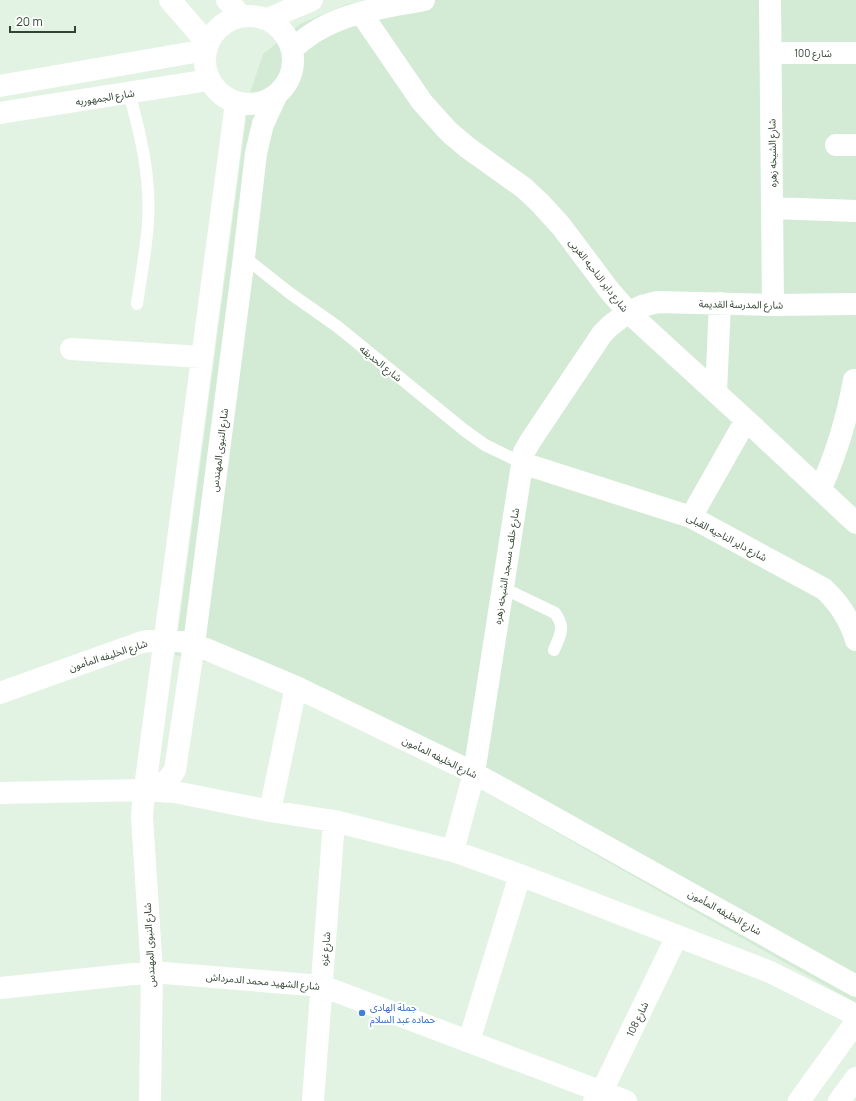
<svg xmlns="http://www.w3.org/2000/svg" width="856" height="1101" font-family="Manrope,'Noto Sans Arabic',sans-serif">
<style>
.residential{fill:#d3ebd5}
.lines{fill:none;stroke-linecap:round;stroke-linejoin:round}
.service{stroke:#fff;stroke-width:12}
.minor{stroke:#fff;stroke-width:22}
.tertiary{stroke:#fff;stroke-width:22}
.shop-dot{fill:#3f7fe0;stroke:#fff;stroke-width:1.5}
.labels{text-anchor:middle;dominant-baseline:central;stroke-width:4;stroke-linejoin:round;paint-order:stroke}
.street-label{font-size:10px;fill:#324432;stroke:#fff}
.shop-label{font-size:10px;fill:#366cbe;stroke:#fff;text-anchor:start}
</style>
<rect width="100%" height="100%" fill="#e2f3e3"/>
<path class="residential" d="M369,0h487v1003l-408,-232 -206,-101 -67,-15 74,-559 14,-42 37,-30 47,-20z"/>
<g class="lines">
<path class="service" d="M129,93c12,42 22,86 19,130 -2,27 -7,54 -11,81
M244,257l47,37 47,33 126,103 21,15 37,18
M503,588l52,25c11,15 5,22 -1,37"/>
<path class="minor" d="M170,0l38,44
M227,0l14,16
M770,0l3,305
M361,13l61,89 27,30 19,16 56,40 16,15 21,23 48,64 19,22 118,108 110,103
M771,53h85
M836,145h20
M772,208l84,3
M71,349l131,8
M716,392l4,-89
M522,463l169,54 133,72c15,14 26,31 32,51
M820,490c17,-37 27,-71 34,-110
M691,517l55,-97
M0,693l142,-51 23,-3 29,5 102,43 178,86 382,213
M146,789c14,-1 22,-8 29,-19l19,-126 50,-387 12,-104 7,-29 13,-28
M0,793l144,-3 31,2 95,19 64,10 119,30 67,24 250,97 86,43
M270,811l26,-124
M453,851l21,-78 50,-321 7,-12 71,-106 8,-8 18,-14 14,-6 16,-4 115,3 83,-1
M0,988l152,-16 170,14 304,115
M469,1041l51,-166
M150,1101l2,-129 -10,-155 1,-14 93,-700
M313,1101l21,-280
M594,1101l8,-10 75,-155
M799,1101l57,-79
M839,1101l17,-23"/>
<path class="tertiary" d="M205 60a44 44 0 1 1 88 0a44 44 0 1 1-88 0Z
M268,19l44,-19
M293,48c8,-6 16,-13 25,-18 32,-19 70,-23 106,-30
M0,86l206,-36
M0,113l209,-33"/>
</g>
<circle class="shop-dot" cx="362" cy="1013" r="4"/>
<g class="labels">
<g class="street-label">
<text x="813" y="53">شارع 100</text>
<text transform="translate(105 97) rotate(-9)">شارع الجمهوريه</text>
<text transform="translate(772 153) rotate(-91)">شارع الشيخه زهره</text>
<text transform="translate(599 275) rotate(52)">شارع داير الناحيه الغربى</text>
<text transform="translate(741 304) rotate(1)">شارع المدرسة القديمة</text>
<text transform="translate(381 363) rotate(39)">شارع الحديقه</text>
<text transform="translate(219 450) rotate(-83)">شارع النبوى المهندس</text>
<text transform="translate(727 537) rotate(28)">شارع داير الناحيه القبلى</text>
<text transform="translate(506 566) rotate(-81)">شارع خلف مسجد الشيخه زهره</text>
<text transform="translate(108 655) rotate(-18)">شارع الخليفه المأمون</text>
<text transform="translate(440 757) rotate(26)">شارع الخليفه المأمون</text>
<text transform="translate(725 912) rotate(29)">شارع الخليفه المأمون</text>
<text transform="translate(149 945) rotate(-93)">شارع النبوى المهندس</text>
<text transform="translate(325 949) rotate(-86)">شارع غزه</text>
<text transform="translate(263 981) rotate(5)">شارع الشهيد محمد الدمرداش</text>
<text transform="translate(637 1019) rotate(-64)">شارع 108</text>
</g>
<g class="shop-label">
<text x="370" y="1007">جملة الهادى<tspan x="370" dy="12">حماده عبد السلام</tspan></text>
</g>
</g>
<path d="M10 26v6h65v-6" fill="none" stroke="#324432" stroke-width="2"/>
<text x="16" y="26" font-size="12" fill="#324432" stroke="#ffffff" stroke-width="3" paint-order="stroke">20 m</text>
</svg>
